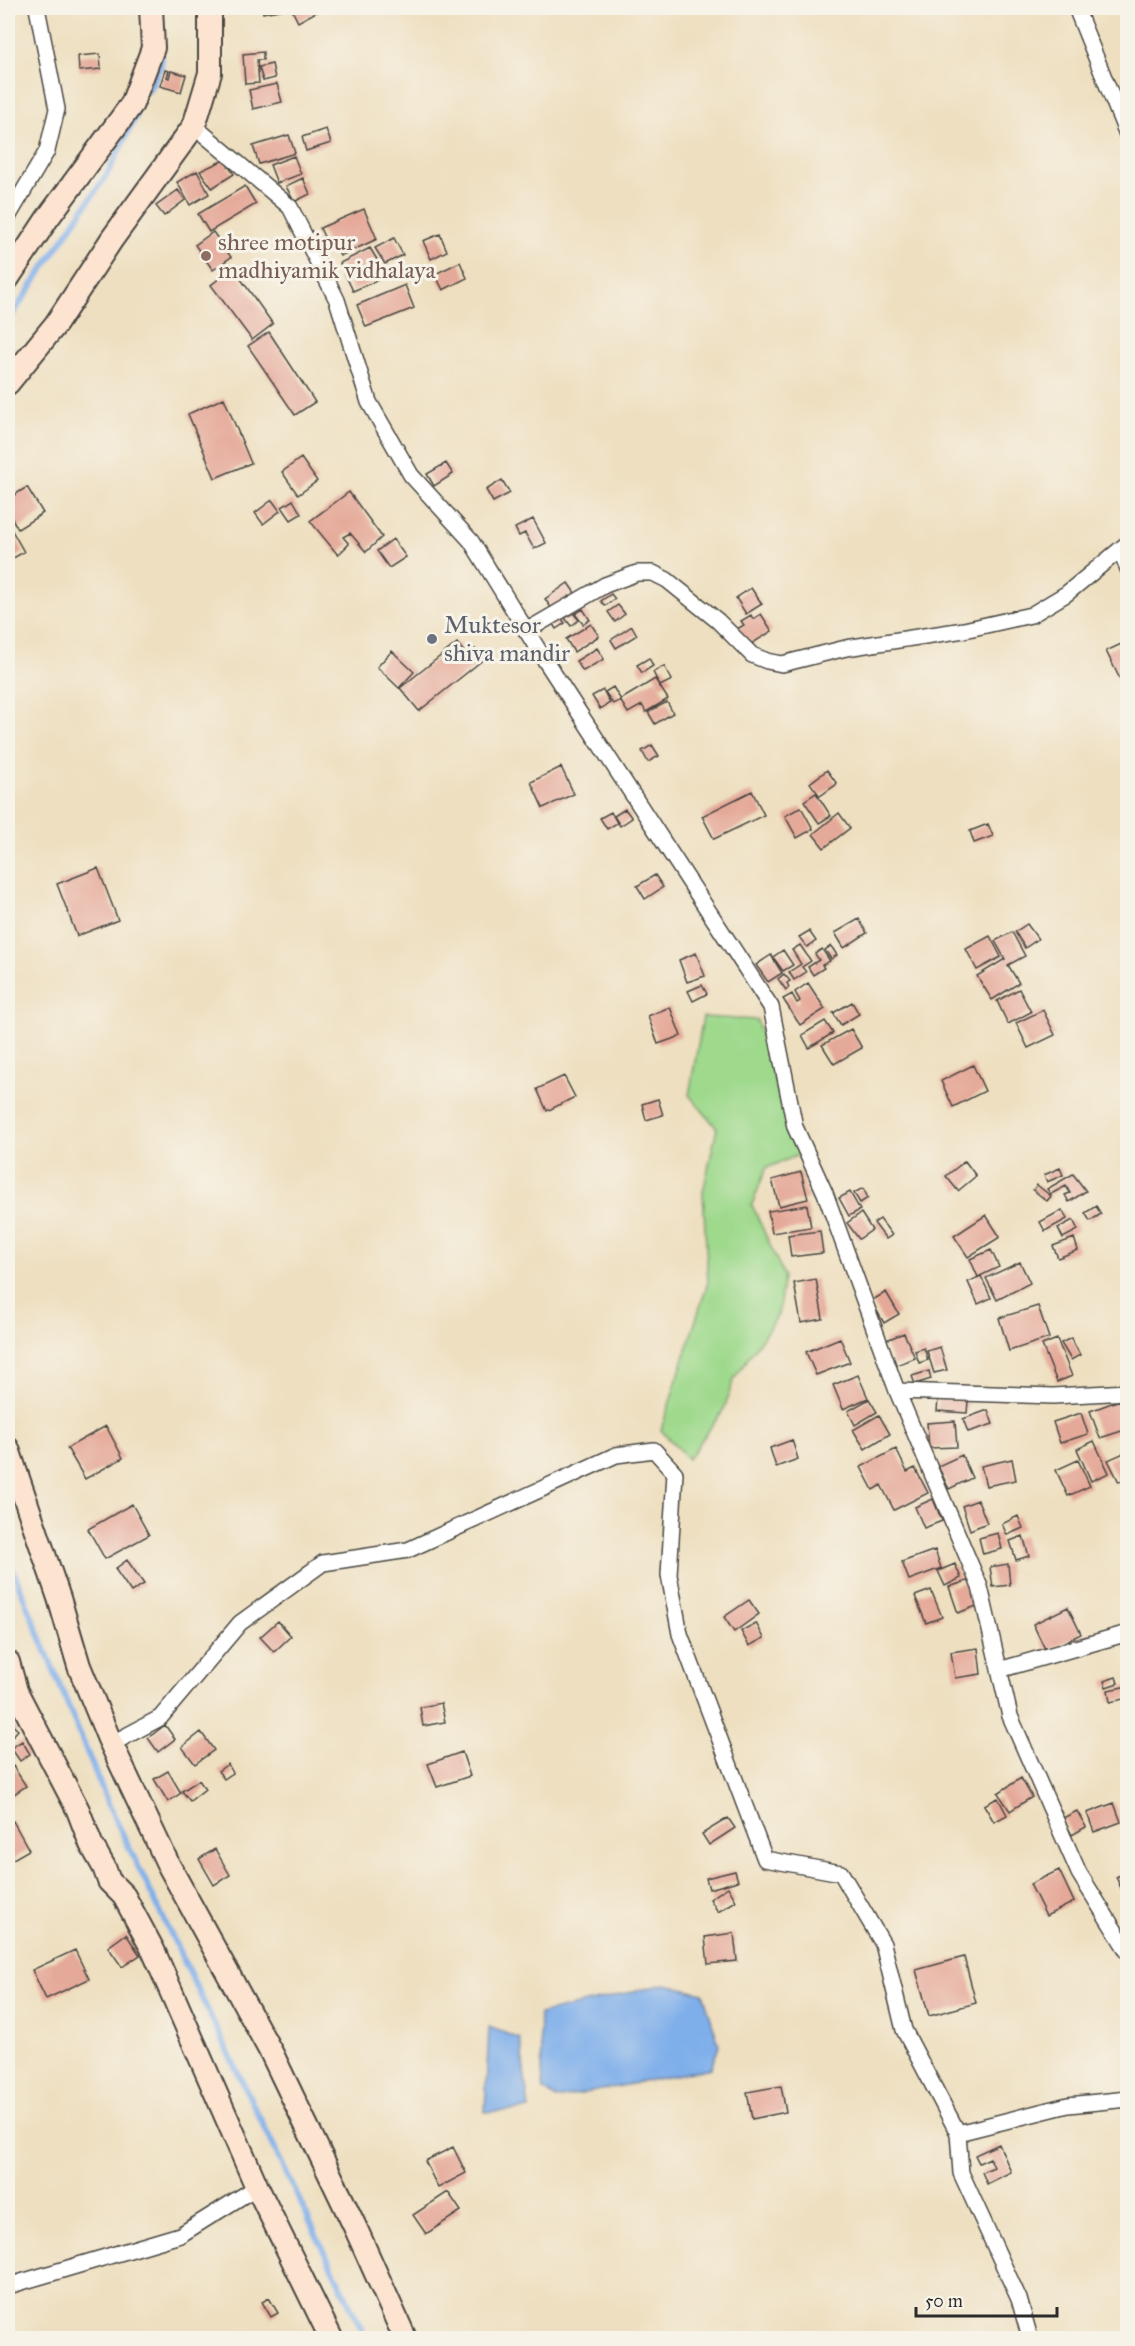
<svg xmlns="http://www.w3.org/2000/svg" width="1135" height="2346" font-family="'IM FELL Great Primer',serif">
<style>
.green{fill:#9ed98c;stroke:#64825c;stroke-width:1.5}
.water{fill:#7fafea;stroke:#556d8a;stroke-width:1.5}
.lines{fill:none;stroke-linecap:round;stroke-linejoin:round}
.stream{stroke:#7fafea;stroke-width:6}
.building{fill:#e5a999}
.street-casing{stroke:#484641;stroke-width:18}
.secondary-casing{stroke:#484641;stroke-width:26}
.street{stroke:#fff;stroke-width:15}
.secondary{stroke:#fde4d1;stroke-width:22}
.education-dot{fill:#8d6e63;stroke:#f7f3e8;stroke-width:2}
.worship-dot{fill:#6b7280;stroke:#f7f3e8;stroke-width:2}
.labels{text-anchor:middle;dominant-baseline:central;stroke-width:6;stroke-linejoin:round;paint-order:stroke}
.education-label{font-size:24px;fill:#785e54;stroke:#f7f3e8;text-anchor:start}
.worship-label{font-size:24px;fill:#5b616d;stroke:#f7f3e8;text-anchor:start}
</style>
<rect width="100%" height="100%" fill="#f7f3e8"/>
<filter id="ink" filterUnits="userSpaceOnUse"><feTurbulence type="fractalNoise" baseFrequency=".0167" numOctaves="2"/><feDisplacementMap in="SourceGraphic" scale="12" xChannelSelector="R" yChannelSelector="G"/><feConvolveMatrix kernelMatrix="1 2 1 2 8 2 1 2 1" color-interpolation-filters="sRGB"/></filter>
<filter id="wash" filterUnits="userSpaceOnUse"><feTurbulence type="fractalNoise" baseFrequency=".008" numOctaves="4" result="noise"/><feDisplacementMap in="SourceGraphic" scale="24" xChannelSelector="R" yChannelSelector="G"/><feGaussianBlur stdDeviation="1.35" result="paint"/><feColorMatrix in="noise" values="0 0 0 0 0 0 0 0 0 0 0 0 0 0 0 0 0 1.4 0 .05"/><feComposite in="paint" operator="in"/></filter>
<g filter="url(#wash)">
<rect width="100%" height="100%" fill="#eedfc0"/>
<path class="green" d="M703,1017l54,3 22,75 22,59 -35,14 -14,37 32,71 -6,39 -44,64 -10,30 -36,50 -27,-29 47,-148 -5,-90 14,-64 -28,-33z"/>
<path class="water" d="M665,1984l38,9 16,52 -8,23 -155,31 -13,-10 -4,-75z
M489,2027l31,12 9,70 -44,3z"/>
<g class="lines">
<path class="stream" d="M148,91l13,-25v-13
M8,321l101,-150 27,-55
M8,1558l101,248 257,532"/>
</g>
<g id="blocks">
<path class="building" d="M262,8h22l1,1 -22,4z
M301,8h15l2,3 -20,11 -5,-10z
M263,52v8h-6l2,23 -14,1 -2,-30z
M100,54l1,15 -22,2 -1,-15z
M272,64l3,14 -12,3 -4,-14z
M165,70l4,1 -2,6 2,1 2,-7 15,4 -5,17 -21,-6z
M277,84l5,18 -29,7 -4,-19z
M326,129l5,14 -25,8 -4,-14z
M289,135l6,18 -36,11 -6,-18z
M294,156l7,18 -24,9 -7,-18z
M224,160l10,14 -22,14 -12,-17z
M197,171l12,23 -19,11 -13,-23z
M303,178l7,16 -16,8 -8,-16z
M245,186l11,18 -47,28 -11,-18z
M178,190l7,10 -21,16 -8,-10z
M364,209l13,30 -37,17 -4,-11 -7,3 -9,-20z
M213,232l18,25 -18,13 -18,-25z
M440,234l7,17 -16,8 -8,-18z
M394,238l9,17 -18,9 -10,-16z
M370,248l17,28 -34,15 -13,-28z
M460,262l7,16 -24,12 -8,-16z
M233,268l40,56 -21,16 -41,-55z
M405,285l9,23 -48,19 -9,-22z
M269,332l46,70 -20,13 -47,-69z
M224,398l27,65 -36,15 -27,-64z
M301,458l16,23 -19,14 -16,-23z
M446,463l7,11 -19,12 -7,-12z
M502,480l8,13 -17,9 -7,-12z
M27,487l16,26 -25,16 -10,-17v-13z
M349,492l33,45 -16,15 -16,-19 -7,4 6,7 -11,11 -28,-34z
M272,500l8,11 -17,13 -8,-11z
M293,500l8,14 -10,6 -9,-13z
M533,519l13,24 -12,6 -9,-16 -6,3 -4,-8z
M10,527l14,25 -16,9v-32z
M393,539l13,18 -17,11 -12,-17z
M568,583l7,10 -23,16 -7,-10z
M751,588l11,16 -16,10 -10,-16z
M611,594l4,5 -10,7 -4,-5z
M618,605l7,9 -10,8 -7,-10z
M583,609l7,11 -7,4 -8,-10z
M573,613l6,7 -8,6 -6,-8z
M761,614l11,17 -24,15 -11,-17 7,-4 -3,-4 10,-6 2,4z
M562,619l3,4 -9,6 -3,-5z
M591,624l8,12 -25,16 -8,-13z
M632,626l5,9 -21,13 -5,-8z
M1128,641v54l-22,-44z
M457,643l10,13 8,-7 9,10 -65,52 -19,-23z
M597,648l7,11 -21,12 -7,-10z
M392,651l22,21 -15,16 -22,-21z
M649,658l4,8 -11,7 -5,-8z
M664,666l8,14 -12,6 -7,-14z
M655,679l13,20 -22,13 -4,-7 -14,8 -8,-13z
M613,687l8,13 -8,4 -8,-12z
M603,690l7,13 -10,6 -8,-13z
M667,702l6,11 -18,11 -7,-12z
M652,745l7,11 -11,6 -6,-11z
M561,767l13,27 -31,14 -12,-26z
M827,770l10,14 -17,12 -10,-13z
M752,791l12,24 -50,24 -12,-23z
M816,793l15,23 -12,7 -15,-22z
M801,807l12,22 -16,9 -12,-22z
M625,809l7,9 -12,8 -6,-10z
M611,812l6,11 -10,6 -7,-11z
M839,813l11,15 -26,20 -11,-14z
M988,824l5,12 -19,7 -4,-12z
M98,868l20,52 -41,16 -20,-52z
M655,875l8,12 -18,12 -8,-13z
M859,919l8,14 -23,15 -9,-15z
M1027,924l11,15 -13,9 -10,-16z
M809,931l7,10 -9,6 -8,-10z
M1012,932l13,24 -17,9 11,18 -27,17 -15,-24 28,-17 -10,-18z
M990,936l11,21 -24,13 -11,-21z
M800,945l11,16 -9,6 4,5 -12,8 -5,-8 12,-8 -9,-14z
M831,946l6,9 -6,4 -6,-9z
M822,949l8,12 -8,4 2,3 -11,7 -5,-8 11,-7 -4,-6z
M783,950l10,15 -10,6 -10,-14z
M696,953l9,23 -18,6 -8,-22z
M771,955l11,18 -14,9 -12,-17z
M784,974l6,7 -3,2 2,4 -3,3 -8,-11z
M808,983l17,26 -25,16 -17,-26 9,-5 5,9 3,-2 -5,-9z
M702,985l5,9 -14,7 -5,-10z
M1019,989l12,23 -23,12 -11,-23z
M852,1002l7,12 -18,11 -8,-12z
M670,1007l11,29 -23,8 -10,-28z
M1043,1010l12,25 -27,13 -12,-25z
M825,1021l8,12 -24,15 -7,-13z
M851,1029l11,19 -28,16 -12,-19z
M973,1065l12,26 -32,16 -12,-26z
M564,1076l11,21 -28,14 -10,-22z
M658,1099l5,16 -17,5 -4,-16z
M965,1161l11,15 -18,15 -12,-15z
M1060,1168l3,7 -16,7 -3,-7z
M801,1172l7,27 -29,7 -7,-26z
M1073,1174l13,17 -17,11 -4,-7 5,-2 -4,-7 -15,8 -4,-5z
M1037,1185l14,11 -4,5 -14,-11z
M863,1188l5,10 -8,5 -6,-10z
M850,1192l10,18 -11,6 -10,-18z
M807,1205l4,22 -39,6 -4,-22z
M1096,1206l5,8 -11,7 -5,-8z
M1062,1210l5,9 -22,12 -5,-9z
M861,1213l11,17 -13,9 -12,-16z
M986,1215l14,22 -32,20 -14,-21z
M880,1219l12,16 -6,4 -12,-16z
M1073,1220l5,10 -15,8 -5,-10z
M820,1231l3,22 -32,4 -3,-22z
M1074,1238l4,12 -20,8 -5,-12z
M991,1250l8,17 -21,10 -8,-18z
M1020,1262l10,21 -33,17 -11,-22z
M981,1276l10,22 -13,6 -10,-22z
M816,1279l7,40 -22,4 -7,-40z
M886,1292l13,22 -15,9 -13,-22z
M1038,1306l11,32 -40,13 -10,-33z
M904,1333l11,25 -21,8 -10,-25z
M840,1338l10,24 -34,13 -10,-23z
M1071,1338l9,17 -9,5 -10,-17z
M1057,1339l15,37 -15,6 -15,-37z
M940,1347l7,23 -13,3 -7,-22z
M924,1348l4,12 -9,3 -4,-12z
M929,1371l2,8 -16,5 -3,-8z
M858,1375l10,23 -25,11 -10,-24z
M869,1399l8,13 -22,13 -7,-14z
M938,1399l30,2 -1,12 -30,-2z
M1120,1400l8,22v7l-28,9 -10,-27z
M988,1410l5,14 -25,8 -5,-13z
M1081,1413l7,21 -28,9 -7,-21z
M879,1415l11,19 -25,15 -12,-19z
M955,1421l2,26 -28,1 -2,-25z
M106,1426l17,32 -38,21 -18,-31z
M792,1440l6,19 -22,8 -6,-19z
M1094,1441l15,32 -18,8 -14,-32z
M896,1449l11,23 8,-4 13,25 -34,17 -13,-25 -8,5 -12,-23z
M1126,1452l2,26 -9,4 -11,-22z
M962,1455l10,23 -23,11 -11,-23z
M1012,1459l4,21 -30,6 -5,-20z
M1078,1460l12,26 -22,10 -12,-26z
M933,1499l9,22 -18,7 -9,-21z
M978,1500l9,23 -17,7 -8,-24z
M132,1504l17,31 -44,24 -17,-30z
M1018,1516l5,12 -16,7 -5,-11z
M998,1533l4,16 -19,5 -4,-16z
M1023,1536l6,20 -13,4 -6,-19z
M935,1550l6,18 -32,12 -7,-18z
M127,1560l17,24 -13,8 -16,-23z
M955,1564l6,14 -16,8 -7,-15z
M1008,1564l2,21 -17,2 -3,-20z
M970,1580l9,25 -21,8 -9,-26z
M931,1590l11,27 -16,6 -11,-27z
M749,1600l10,14 -25,18 -10,-15z
M1068,1607l13,27 -35,17 -13,-27z
M278,1621l13,15 -17,16 -14,-15z
M756,1623l8,15 -15,8 -8,-15z
M978,1648l3,26 -26,4 -4,-26z
M1116,1677l2,6 -12,4 -2,-6z
M1128,1686v12l-18,4 -2,-12z
M441,1703l4,19 -22,4 -3,-19z
M8,1721l10,9 -7,8 -3,-3z
M165,1725l10,14 -17,13 -10,-14z
M201,1732l13,18 -19,14 -13,-17z
M22,1741l8,13 -10,7 -9,-13z
M462,1752l8,24 -33,11 -9,-23z
M228,1764l5,9 -9,6 -6,-8z
M13,1766l13,20 -18,12v-28z
M168,1771l13,22 -13,9 -14,-23z
M1021,1778l11,19 -22,14 -12,-18z
M199,1780l6,9 -15,12 -8,-10z
M998,1798l9,17 -13,7 -10,-17z
M1114,1803l7,19 -27,10 -7,-19z
M1077,1811l9,16 -14,8 -9,-17z
M728,1818l7,10 -26,17 -7,-11z
M13,1821l16,29 -21,12v-38z
M215,1849l15,26 -16,10 -15,-26z
M1059,1870l15,32 -28,14 -16,-32z
M735,1871l3,10 -29,8 -3,-11z
M1128,1872v24l-3,1 -9,-20z
M728,1887l8,14 -18,11 -8,-13z
M734,1933l3,28 -29,3 -3,-27z
M126,1934l14,21 -18,12 -14,-20z
M75,1950l14,29 -43,20 -14,-29z
M964,1957l12,46 -47,13 -13,-46z
M781,2086l5,26 -34,7 -5,-27z
M999,2144l12,28 -24,12 -5,-12 12,-5 -4,-9 -11,5 -4,-8z
M453,2147l13,26 -28,15 -13,-27z
M448,2192l13,19 -35,23 -13,-19z
M269,2298l9,15 -7,4 -9,-15z"/>
</g>
</g>
<g filter="url(#ink)">
<use href="#blocks" fill-opacity="0" stroke="#484641" stroke-width="1.5"/>
<g class="lines">
<g class="street-casing">
<path id="street" d="M1076,8l52,129
M194,126l96,81 47,93 32,102 42,73 60,66 68,110 232,356 24,120 30,66 72,198 156,5 75,-4
M8,217l39,-66 10,-42 -20,-101
M1120,549l8,20
M526,631l79,-46 32,-12h16l14,7 51,41 34,34 15,6 15,3 64,-16 118,-18 67,-15 35,-21 62,-51
M897,1391l83,196 30,129 69,157 49,79
M999,1670l129,-37
M111,1744l49,-26 80,-95 83,-60 85,-13 208,-95 38,-5 21,23 -6,102 11,59 85,225 76,14 42,71 21,86 54,103
M8,2286l172,-51 77,-48
M1030,2338l-11,-39 -58,-126 -3,-40 110,-28 60,-6"/>
</g>
<g class="secondary-casing">
<path id="secondary" d="M8,278l39,-59 85,-115 21,-56 -2,-40
M8,383l48,-59 56,-85 82,-113 16,-53v-65
M8,1449l51,149 20,68 30,73 59,125 104,190 84,175 49,109
M8,1662l8,29 62,119 13,34 13,23 5,14 15,15 29,54 104,237 74,151"/>
</g>
<use href="#street" class="street"/>
<use href="#secondary" class="secondary"/>
</g>
</g>
<circle class="education-dot" cx="206" cy="256" r="6"/>
<circle class="worship-dot" cx="432" cy="639" r="6"/>
<g class="labels">
<g class="education-label">
<text x="218" y="242">shree motipur<tspan x="218" dy="28">madhiyamik vidhalaya</tspan></text>
</g>
<g class="worship-label">
<text x="444" y="625">Muktesor<tspan x="444" dy="28">shiva mandir</tspan></text>
</g>
</g>
<rect width="1135" height="2346" fill="none" stroke="#f7f3e8" stroke-width="30"/>
<path d="M916 2307v9h141v-9" fill="none" stroke="#2b2b2b" stroke-width="3"/>
<text x="925" y="2307" font-size="18" fill="#2b2b2b" stroke="#f7f3e8" stroke-width="4.5" paint-order="stroke">50 m</text>
</svg>
